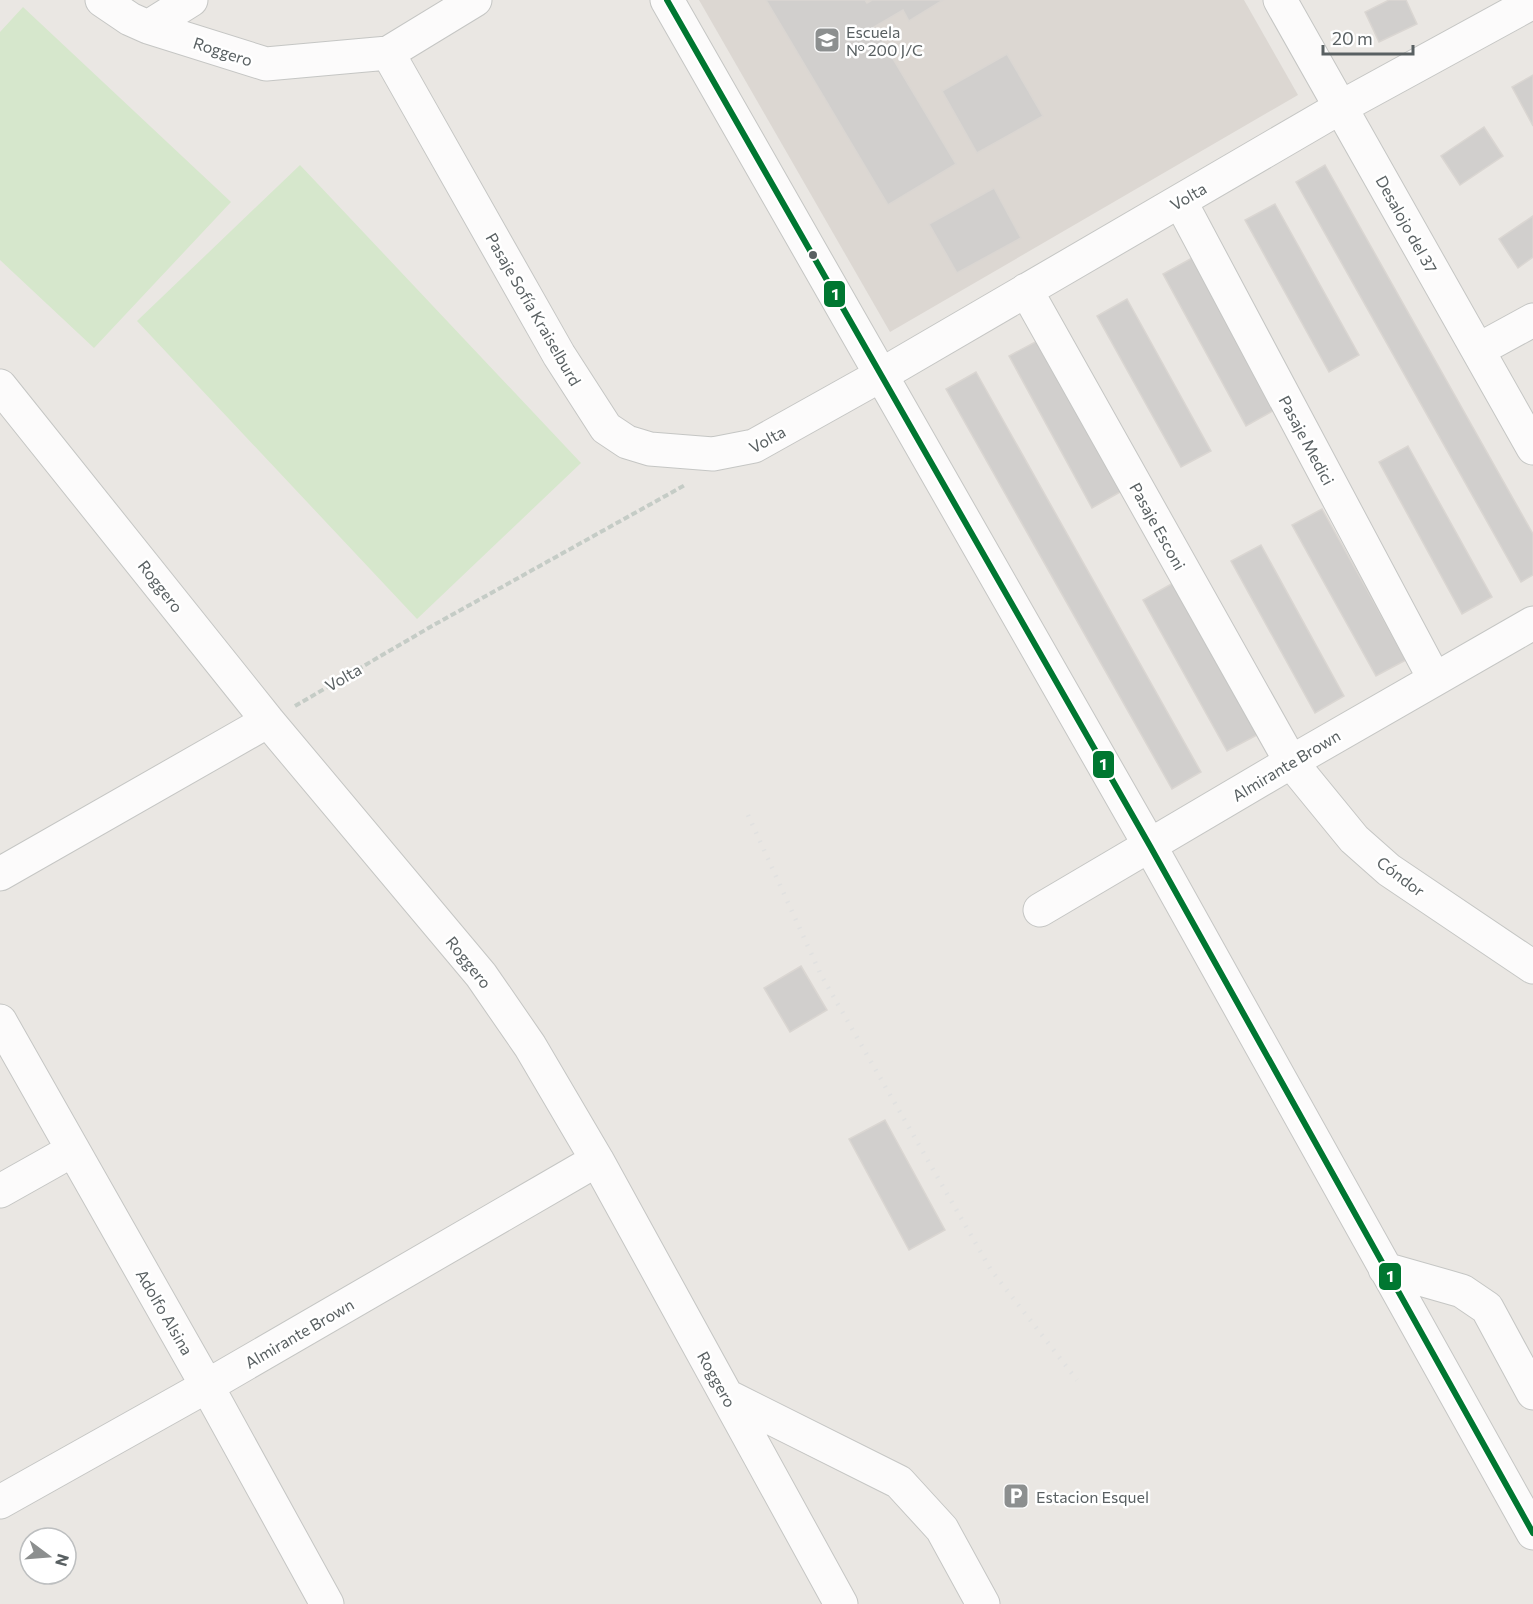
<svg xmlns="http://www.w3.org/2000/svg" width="1533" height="1604" font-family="Commissioner,sans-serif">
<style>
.education{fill:#dcd7d2}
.green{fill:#d6e7cc}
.building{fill:#d1cfcd;stroke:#dad6d2;stroke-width:1.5}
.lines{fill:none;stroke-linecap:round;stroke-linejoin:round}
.minor-casing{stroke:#c5c6c4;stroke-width:35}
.path{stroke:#c5ccc6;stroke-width:4;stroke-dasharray:6 3;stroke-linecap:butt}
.minor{stroke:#fcfbfb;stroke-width:33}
.rail{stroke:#e1e1e0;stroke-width:4.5;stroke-dasharray:1.5 8;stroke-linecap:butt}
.bus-1-casing{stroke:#fff;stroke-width:10}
.bus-1{stroke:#007731;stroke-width:6}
.bus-dot{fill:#596062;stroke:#fff;stroke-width:2}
.labels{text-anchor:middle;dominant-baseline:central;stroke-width:5;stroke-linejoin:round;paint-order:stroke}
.poi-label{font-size:16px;fill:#596062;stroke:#fff;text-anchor:start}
.street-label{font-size:16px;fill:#596062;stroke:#fff}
.line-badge{stroke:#fff;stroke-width:2}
.badge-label{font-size:16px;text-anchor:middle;font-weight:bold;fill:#fff}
</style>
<rect width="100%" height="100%" fill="#eae7e3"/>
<path class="education" d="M699,0h545l54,95 -408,237z"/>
<path class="green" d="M23,7l208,195 -137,146 -94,-88v-228z
M300,165l281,298 -164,156 -280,-298z"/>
<path class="building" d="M766,0h99l2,3 5,-3h71l-34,21 -6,-11 -29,17 82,137 -68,41z
M1389,0h17l11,24 -38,18 -14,-30z
M1007,54l36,62 -66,37 -35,-62z
M1533,75v51l-21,-39z
M1484,127l19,29 -43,29 -19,-29z
M1325,165l208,369v41l-12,7 -225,-400z
M994,188l27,50 -64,35 -28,-49z
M1275,204l84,151 -30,17 -84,-152z
M1533,216v41l-15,11 -19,-29z
M1192,258l84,151 -30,17 -83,-152z
M1127,299l84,152 -30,16 -84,-151z
M1039,340l83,151 -30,17 -83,-152z
M976,372l225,400 -29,17 -226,-400z
M1408,446l84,151 -30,17 -83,-152z
M1322,509l84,151 -30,16 -84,-151z
M1261,545l83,151 -29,17 -84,-152z
M1173,583l84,152 -30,16 -84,-151z
M801,966l26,44 -37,22 -26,-44z
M885,1120l60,110 -36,20 -60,-111z"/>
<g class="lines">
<g class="minor-casing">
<path id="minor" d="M102,0l28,19 18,8 118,37 122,-11 87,-53
M667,0l483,846 383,687
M1280,0l253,448
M148,27l43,-27
M388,53l171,302 47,73 21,14 23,7 63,5 41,-8 127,-71 460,-268 192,-105
M1180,201l254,477
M1026,290l265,472 63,77 35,31 144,97
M1478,350l55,-30
M0,386l268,335 213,254 49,71 67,114 244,444
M0,874l268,-153
M1040,910l251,-148 242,-139
M0,1021l207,365 120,218
M0,1191l73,-41
M1385,1269l77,22 25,17 46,85
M727,1396l172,86 43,47 41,75
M0,1502l207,-116 390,-226"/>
</g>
<path class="path" d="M295,706l137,-80 253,-141"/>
<use href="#minor" class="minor"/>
<path class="rail" d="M748,815l73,160 170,295 86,110"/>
<g class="bus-1-casing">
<path id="bus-1" d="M667,0l483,846 383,687"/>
</g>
<use href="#bus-1" class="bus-1"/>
</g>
<defs>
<g id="school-square" transform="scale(1.35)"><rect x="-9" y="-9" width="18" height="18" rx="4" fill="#8c8f8f" stroke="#fff"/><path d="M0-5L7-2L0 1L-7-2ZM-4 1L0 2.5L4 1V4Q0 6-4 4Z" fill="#fff"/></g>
<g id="parking-square" transform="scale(1.35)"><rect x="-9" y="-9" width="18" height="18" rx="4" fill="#8c8f8f" stroke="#fff"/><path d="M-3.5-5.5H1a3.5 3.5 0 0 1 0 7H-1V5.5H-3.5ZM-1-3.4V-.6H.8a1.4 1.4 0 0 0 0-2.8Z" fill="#fff"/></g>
</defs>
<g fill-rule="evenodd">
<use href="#school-square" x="827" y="40"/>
<use href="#parking-square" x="1016" y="1496"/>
</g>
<circle class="bus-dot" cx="813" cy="255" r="5"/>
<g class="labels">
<g class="poi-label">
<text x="846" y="31">Escuela<tspan x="846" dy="18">Nº 200 J/C</tspan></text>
<text x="1036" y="1496">Estacion Esquel</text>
</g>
<g class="street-label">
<text transform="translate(223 51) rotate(18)">Roggero</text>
<text transform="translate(1188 196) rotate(-30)">Volta</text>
<text transform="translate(1407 224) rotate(61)">Desalojo del 37</text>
<text transform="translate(534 309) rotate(60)">Pasaje Sofía Kraiselburd</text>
<text transform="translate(767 439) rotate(-29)">Volta</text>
<text transform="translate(1307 440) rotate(62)">Pasaje Medici</text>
<text transform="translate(1158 526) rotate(61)">Pasaje Esconi</text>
<text transform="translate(161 586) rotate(52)">Roggero</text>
<text transform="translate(343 677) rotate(-30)">Volta</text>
<text transform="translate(1286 765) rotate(-31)">Almirante Brown</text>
<text transform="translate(1401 876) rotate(37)">Cóndor</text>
<text transform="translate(469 962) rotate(51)">Roggero</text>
<text transform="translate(165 1312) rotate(60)">Adolfo Alsina</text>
<text transform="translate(299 1333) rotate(-30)">Almirante Brown</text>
<text transform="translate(717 1379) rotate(61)">Roggero</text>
</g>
</g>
<g class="line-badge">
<rect x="823" y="280" width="23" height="28" rx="6" fill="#007731"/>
<rect x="1092" y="750" width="23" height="29" rx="6" fill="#007731"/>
<rect x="1378" y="1262" width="24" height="29" rx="6" fill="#007731"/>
</g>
<g class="badge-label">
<text x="835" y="300">1</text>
<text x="1103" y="770">1</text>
<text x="1390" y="1282">1</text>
</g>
<g transform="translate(48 1556) rotate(106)"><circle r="28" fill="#ffffff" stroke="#bdbfc0" stroke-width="1.5"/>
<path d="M0-4.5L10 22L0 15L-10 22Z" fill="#8c8f8f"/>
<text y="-9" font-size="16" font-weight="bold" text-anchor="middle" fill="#596062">N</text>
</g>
<path d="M1323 45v9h90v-9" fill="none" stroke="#596062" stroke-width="3"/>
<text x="1332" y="45" font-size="18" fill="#596062" stroke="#ffffff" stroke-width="4.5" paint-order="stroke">20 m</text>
</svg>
